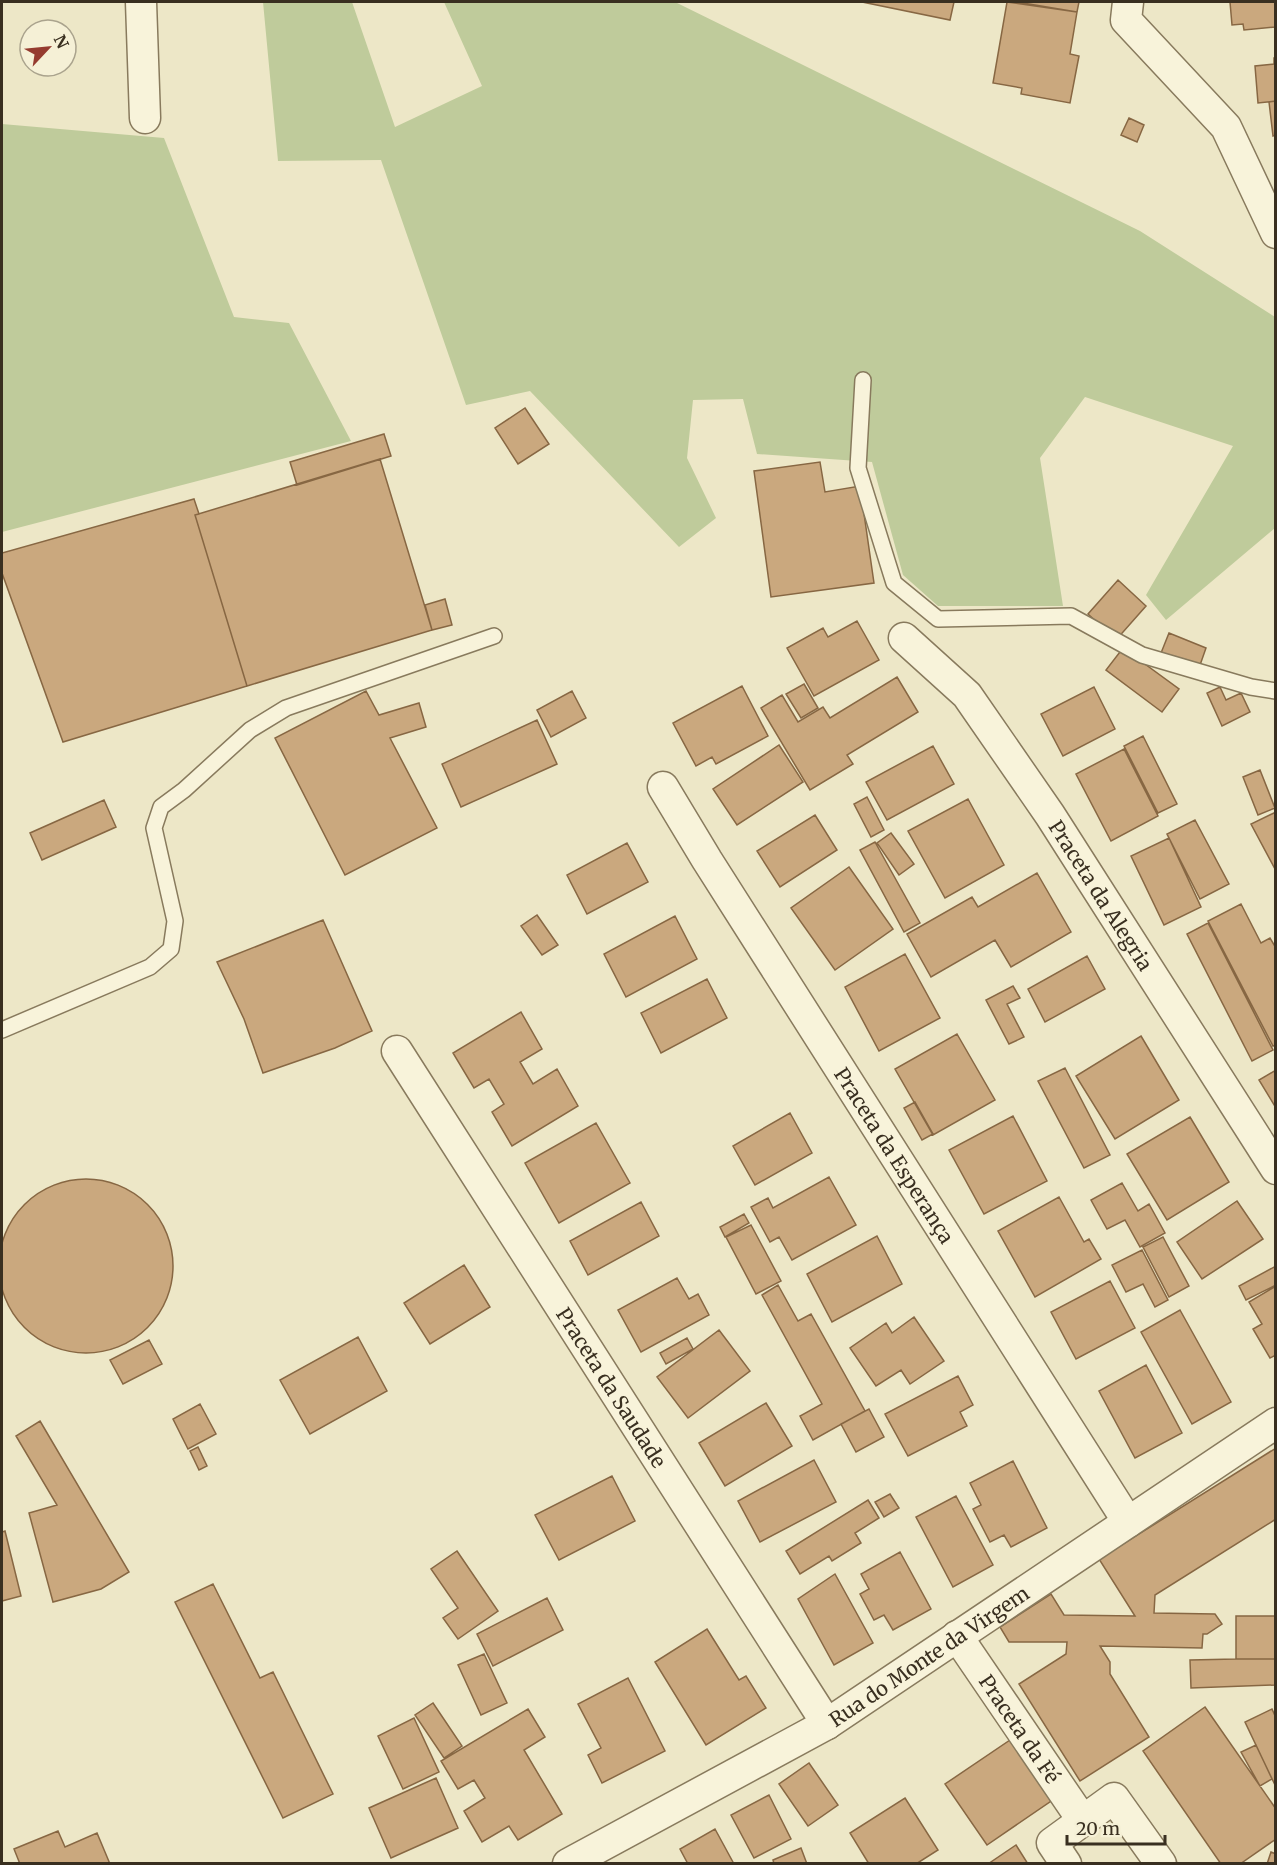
<svg xmlns="http://www.w3.org/2000/svg" width="1277" height="1865" font-family="Merriweather,serif">
<style>
.green{fill:#bfcb9b}
.building{fill:#caa87e;stroke:#876743;stroke-width:1.5}
.lines{fill:none;stroke-linecap:round;stroke-linejoin:round}
.service-casing{stroke:#887a5d;stroke-width:18}
.minor-casing{stroke:#887a5d;stroke-width:33}
.service{stroke:#f8f3da;stroke-width:15}
.minor{stroke:#f8f3da;stroke-width:30}
.labels{text-anchor:middle;dominant-baseline:central;stroke-width:6;stroke-linejoin:round;paint-order:stroke}
.street-label{font-size:20px;fill:#392f20;stroke:#f5f0d6}
</style>
<rect width="100%" height="100%" fill="#ede7c7"/>
<path class="green" d="M263,2h89l43,125 87,-41 -38,-84h231l465,229 135,86v211l-109,92 -20,-25 87,-149 -148,-49 -45,61 23,148h-125l-35,-31 -31,-113 -115,-8 -14,-55 -50,1 -6,58 29,60 -37,29 -149,-156 -64,14 -85,-245 -103,1z
M2,124l162,14 70,179 55,6 62,118 -349,91z"/>
<path class="building" d="M862,2h92l-4,18z
M1007,2l70,10 -7,42 9,2 -9,47 -49,-9 1,-6 -29,-5z
M1017,2h62l-2,10z
M1230,2h46l-1,25 -31,3 -1,-6 -11,1z
M1274,58h2v43l-18,2 -3,-37 19,-2z
M1276,101v34l-3,1 -4,-34z
M1129,118l15,7 -7,17 -16,-7z
M525,408l24,36 -31,20 -23,-36z
M384,434l7,22 -94,29 -7,-23z
M380,459l52,171 -185,56 -52,-171z
M820,462l5,30 35,-6 14,97 -103,14 -17,-126z
M194,499l5,15 -4,1 52,171 -184,56 -61,-169v-20z
M1118,580l28,26 -30,34 -28,-26z
M445,599l7,26 -20,5 -7,-25z
M857,621l22,39 -65,36 -27,-48 36,-20 5,9z
M1169,633l37,15 -7,20 -38,-15z
M1123,648l56,41 -17,23 -56,-42z
M897,677l21,35 -71,43 6,9 -43,26 -49,-82 21,-13 16,27 25,-15 7,11z
M804,684l14,24 -17,10 -15,-24z
M742,686l26,50 -52,28 -4,-7 -16,9 -23,-43z
M1094,687l21,42 -52,27 -22,-42z
M1220,687l6,13 15,-7 9,19 -28,14 -15,-33z
M366,691l13,24 40,-12 7,24 -36,11 47,90 -92,47 -70,-137z
M572,691l14,27 -35,19 -14,-27z
M537,720l20,44 -96,43 -19,-43z
M1143,736l34,68 -19,9 -34,-67z
M779,745l24,37 -66,43 -24,-36z
M933,746l21,38 -67,36 -21,-38z
M1124,749l34,67 -47,25 -35,-67z
M1260,770l15,38 -17,7 -15,-38z
M867,797l17,33 -13,7 -17,-33z
M968,799l36,66 -59,33 -37,-67z
M104,800l12,27 -74,33 -12,-27z
M1276,812v56l-1,1 -24,-45z
M815,815l22,35 -57,37 -23,-36z
M1195,820l34,64 -29,15 -33,-65z
M891,833l23,31 -15,11 -22,-32z
M1169,838l32,69 -37,18 -33,-69z
M875,842l45,81 -16,9 -44,-82z
M627,843l21,39 -61,32 -20,-39z
M849,867l44,62 -58,41 -44,-62z
M1037,873l34,59 -60,35 -16,-27 -64,37 -24,-43 65,-37 6,10z
M1241,904l20,39 9,-5 6,10v97l-3,1 -65,-125z
M537,915l21,30 -16,10 -21,-29z
M675,916l22,43 -71,38 -22,-43z
M323,920l49,111 -37,17 -72,25 -19,-54 -27,-57z
M1208,923l65,127 -21,11 -65,-127z
M905,954l35,64 -61,33 -34,-64z
M1087,956l18,33 -60,33 -17,-33z
M707,979l20,39 -66,35 -20,-40z
M1013,986l7,12 -13,6 17,33 -15,7 -23,-44z
M521,1012l21,37 -22,13 13,22 24,-15 21,37 -66,40 -20,-34 12,-8 -15,-25 -15,9 -21,-35z
M957,1034l38,66 -62,35 -38,-66z
M1141,1036l38,64 -64,39 -39,-63z
M1065,1068l45,87 -26,13 -46,-87z
M1276,1070v38l-17,-28z
M915,1102l18,32 -11,6 -18,-32z
M790,1113l22,40 -57,32 -22,-39z
M1013,1116l34,65 -63,33 -35,-64z
M1190,1117l39,65 -62,38 -40,-66z
M596,1123l34,60 -71,40 -34,-60z
M829,1177l27,48 -64,35 -13,-23 -9,5 -19,-35 17,-9 5,10z
M-1 1266a87 87 0 1 1 174 0a87 87 0 1 1-174 0Z
M1122,1183l16,28 11,-7 16,29 -25,14 -15,-27 -18,9 -16,-29z
M1059,1197l25,45 5,-3 12,20 -66,38 -37,-66z
M1237,1201l26,38 -61,40 -25,-37z
M641,1202l18,34 -71,39 -18,-34z
M744,1214l5,9 -24,14 -5,-10z
M751,1225l30,56 -25,13 -30,-57z
M877,1236l25,48 -70,38 -25,-48z
M1163,1237l26,49 -20,11 -26,-50z
M1142,1250l26,50 -13,7 -12,-23 -17,8 -14,-27z
M464,1265l26,42 -60,37 -26,-41z
M1276,1266v19l-30,15 -7,-14z
M677,1278l12,21 9,-5 11,21 -68,37 -23,-42z
M1110,1281l25,47 -59,31 -25,-47z
M778,1285l20,36 13,-7 54,97 -52,29 -13,-24 22,-12 -60,-109z
M1276,1286v69l-6,3 -17,-29 9,-5 -13,-22z
M1180,1310l51,92 -39,22 -51,-92z
M914,1317l30,44 -34,23 -9,-14 -25,16 -26,-38 36,-25 6,10z
M719,1330l31,41 -62,47 -31,-41z
M358,1337l29,54 -77,43 -30,-54z
M687,1338l6,11 -27,15 -6,-11z
M149,1340l13,24 -39,20 -13,-24z
M1146,1365l36,68 -47,25 -36,-67z
M958,1376l15,29 -13,7 7,14 -59,30 -23,-42z
M766,1403l26,43 -67,40 -26,-43z
M200,1404l16,30 -28,15 -15,-30z
M869,1409l15,28 -28,15 -15,-28z
M40,1421l89,151 -28,17 -48,13 -24,-89 28,-8 -41,-69z
M198,1447l9,19 -8,4 -9,-19z
M1276,1448v71l-121,76 -1,18 61,1 7,10 -15,10h-4l-1,14 -102,-2 10,16v12l39,63 -69,44 -61,-97 47,-30 1,-12h-58l-9,-15 51,-33 13,21 71,1 -36,-57z
M814,1460l22,42 -76,40 -22,-41z
M1013,1461l34,67 -36,19 -7,-12 -14,7 -17,-33 8,-4 -11,-22z
M612,1476l23,45 -76,39 -24,-45z
M890,1494l9,14 -15,9 -9,-15z
M956,1496l37,69 -40,22 -37,-70z
M868,1500l11,18 -24,15 6,10 -29,18 -3,-5 -29,18 -14,-23z
M5,1531l16,65 -19,5v-69z
M457,1551l41,60 -40,28 -15,-21 15,-10 -27,-39z
M900,1552l31,57 -38,21 -9,-15 -10,5 -14,-26 9,-5 -8,-15z
M835,1574l38,69 -39,22 -36,-66z
M213,1584l47,94 13,-6 60,122 -50,24 -108,-216z
M547,1598l16,32 -70,36 -16,-32z
M1236,1616h40v43h-40z
M707,1629l32,51 7,-4 20,32 -60,37 -51,-83z
M484,1654l23,49 -26,12 -23,-50z
M1236,1659h40l-1,26 -84,3 -1,-28z
M628,1678l37,73 -63,32 -14,-28 13,-7 -23,-44z
M433,1703l29,43 -18,12 -29,-43z
M1205,1707l71,102v30l-36,25h-19l-78,-113z
M528,1709l17,28 -21,13 38,64 -44,26 -9,-14 -27,16 -18,-31 21,-13 -11,-18 -16,9 -17,-28z
M1272,1709l4,9 -1,67 -30,-63z
M414,1718l25,54 -36,17 -25,-53z
M1016,1736l41,61 -70,48 -42,-61z
M1256,1745l16,34 -12,7 -19,-34z
M809,1763l29,42 -30,21 -29,-42z
M436,1778l22,50 -67,30 -22,-50z
M769,1795l22,44 -37,19 -23,-43z
M905,1798l33,52 -22,14h-47l-19,-31z
M715,1829l19,35h-46l-8,-15z
M58,1831l7,16 32,-14 13,31h-90l-6,-15z
M1016,1845l12,19h-40z
M801,1848l6,16h-33l-1,-4z
M1271,1852l5,2v10h-9z"/>
<g class="lines">
<g class="service-casing">
<path id="service" d="M863,380l-5,88 36,115 44,36 133,-3 71,39 109,32 25,4
M2,1030l148,-63 21,-18 4,-28 -21,-93 7,-21 23,-17 66,-60 36,-22 208,-72"/>
</g>
<g class="minor-casing">
<g id="minor">
<path d="M141,2l4,116"/>
<path d="M1128,2l-2,18 100,107 50,106"/>
<path id="s1" d="M904,638l63,57 83,120 226,354"/>
<path id="s2" d="M663,787l44,73 421,662"/>
<path id="s3" d="M397,1051l430,673"/>
<path id="s4" d="M957,1636l126,185"/>
<path id="s5" d="M568,1864l259,-140 449,-301"/>
<path d="M1066,1864l-14,-21 62,-45 47,66"/>
</g>
</g>
<use href="#service" class="service"/>
<use href="#minor" class="minor"/>
</g>
<g class="labels">
<g class="street-label">
<text stroke="none"><textPath href="#s1" startOffset="326">Praceta da Alegria</textPath></text>
<text stroke="none"><textPath href="#s2" startOffset="435">Praceta da Esperança</textPath></text>
<text stroke="none"><textPath href="#s3" startOffset="399">Praceta da Saudade</textPath></text>
<text stroke="none"><textPath href="#s5" startOffset="417">Rua do Monte da Virgem</textPath></text>
<text stroke="none"><textPath href="#s4" startOffset="112">Praceta da Fé</textPath></text>
</g>
</g>
<rect width="1277" height="1865" fill="none" stroke="#392f20" stroke-width="6"/>
<g transform="translate(48 48) rotate(64)"><circle r="28" fill="#f5f0d6" stroke="#aaa38d" stroke-width="1.5"/>
<path d="M0-4.5L10 22L0 15L-10 22Z" fill="#953b2f"/>
<text y="-9" font-size="16" font-weight="bold" text-anchor="middle" fill="#392f20">N</text>
</g>
<path d="M1067 1835v9h98v-9" fill="none" stroke="#392f20" stroke-width="3"/>
<text x="1076" y="1835" font-size="18" fill="#392f20" stroke="#f5f0d6" stroke-width="4.5" paint-order="stroke">20 m</text>
</svg>
